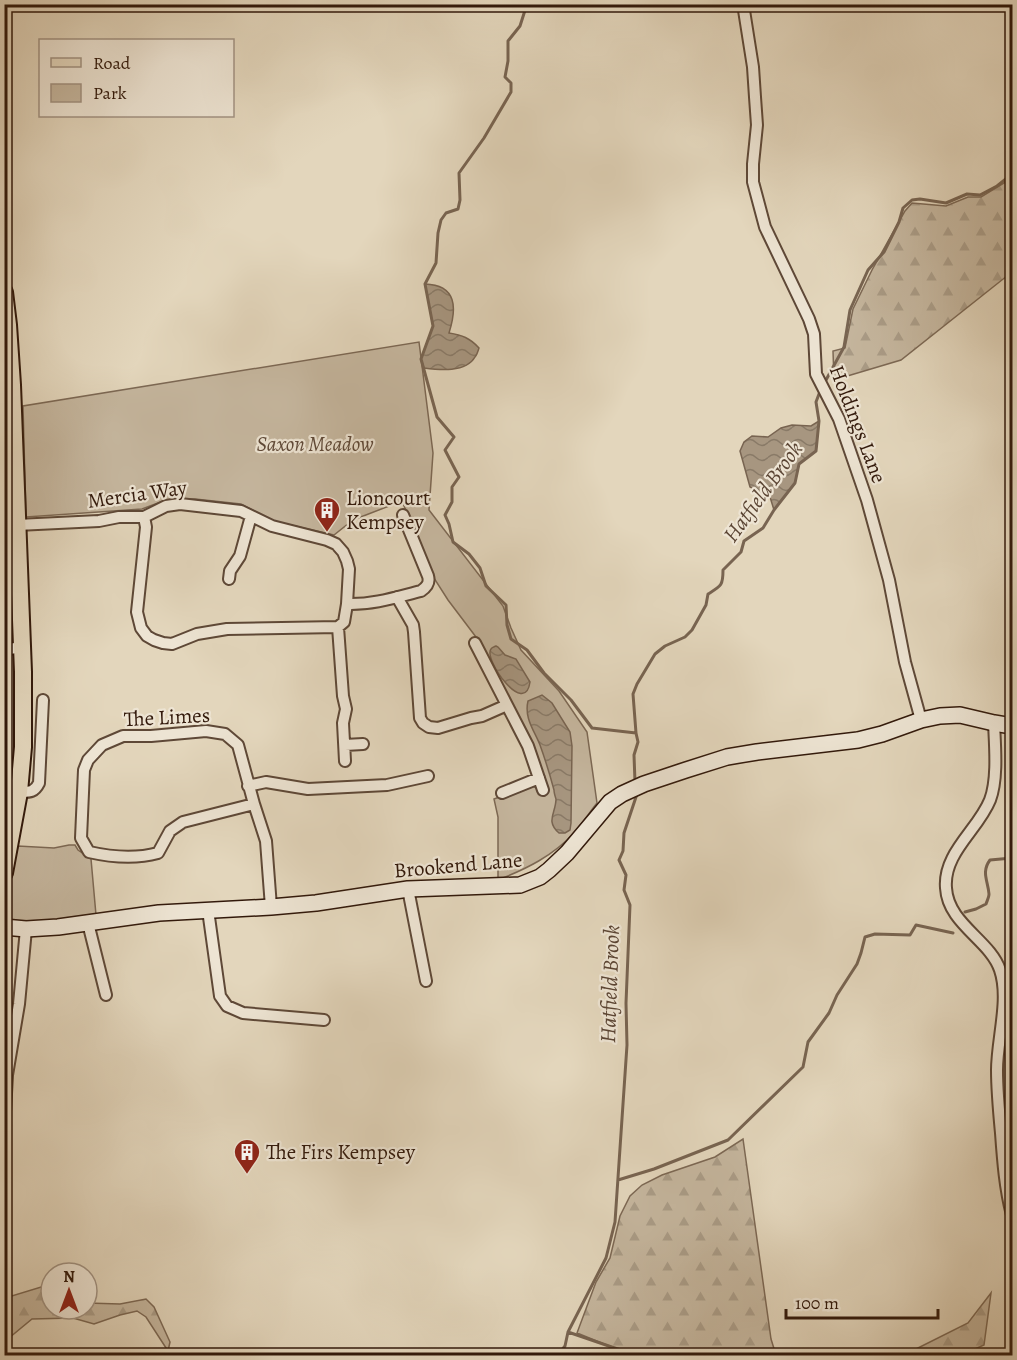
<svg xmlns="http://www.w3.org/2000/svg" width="1017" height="1360" font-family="Alegreya,serif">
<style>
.green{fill:#c5b69e;stroke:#7c6854;stroke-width:1.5}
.forest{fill:url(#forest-firs);stroke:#7c6854;stroke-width:1.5}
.water{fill:url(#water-waves);stroke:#786451;stroke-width:1.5}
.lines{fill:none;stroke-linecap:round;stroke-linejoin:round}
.stream{stroke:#786451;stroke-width:3}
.street-casing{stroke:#5e4837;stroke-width:14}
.secondary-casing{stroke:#32190b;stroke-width:18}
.primary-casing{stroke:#32190b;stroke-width:20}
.street{stroke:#ede4d3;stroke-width:10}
.secondary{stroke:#ede4d3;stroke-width:15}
.primary{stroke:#e3d6bc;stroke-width:16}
.labels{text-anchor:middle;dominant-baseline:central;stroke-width:4.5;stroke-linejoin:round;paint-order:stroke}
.street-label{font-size:21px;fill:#32190b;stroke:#ede4d3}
.park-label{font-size:21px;font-style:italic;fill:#5e4837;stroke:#ede4d3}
.poi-label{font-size:21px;fill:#32190b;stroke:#ede4d3;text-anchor:start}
.water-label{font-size:22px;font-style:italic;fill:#5b4534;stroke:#ede4d3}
</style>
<defs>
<pattern id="forest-firs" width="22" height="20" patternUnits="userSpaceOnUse" patternTransform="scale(1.5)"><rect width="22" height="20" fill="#c5b69e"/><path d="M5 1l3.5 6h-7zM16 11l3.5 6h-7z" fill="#aa9c87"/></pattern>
<pattern id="water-waves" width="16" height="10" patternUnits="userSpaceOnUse" patternTransform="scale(1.5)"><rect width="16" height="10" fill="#a79680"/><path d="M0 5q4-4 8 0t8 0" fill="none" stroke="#897a67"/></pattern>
</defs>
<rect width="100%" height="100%" fill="#e3d6bc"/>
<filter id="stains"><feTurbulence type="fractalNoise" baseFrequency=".00333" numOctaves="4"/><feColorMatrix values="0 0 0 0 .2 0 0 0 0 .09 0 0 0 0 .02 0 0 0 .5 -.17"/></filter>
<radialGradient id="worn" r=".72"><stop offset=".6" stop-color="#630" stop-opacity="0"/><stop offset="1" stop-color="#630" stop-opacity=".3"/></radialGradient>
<path class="green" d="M419,342l14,111 -4,57 74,96 8,22 10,22 38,41 28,41 10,71c-8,10 -15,21 -23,30 -21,23 -48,36 -76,47v-63l-4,-18 48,-18 -11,-37 -27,-57 -25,-46 -31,-41 -16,-25 -30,-74 -49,19 -19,15 -61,-14 -32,-17 -46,-5 -29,1 -24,9 -116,8 -3,-111z
M69,845h6l3,5 13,9 5,56c-23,3 -70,14 -90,2l-1,-14 13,-57 36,2z"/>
<path class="forest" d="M1012,178v94l-111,88 -67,20 -1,-29 12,-3 8,-39 19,-39 33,-59 7,-8 34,3 22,-9h13z
M743,1139l28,200 5,16h-145l-54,-22 19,-51 14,-24 10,-42 10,-20 12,-11 20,-10 53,-18z
M51,1284v25h36v-6l33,1 26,-5 8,8 16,35 -2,9 -22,-34 -9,-6 -17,4 -26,9 -21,-6 -41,1 -23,19 3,17h-7v-57z
M991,1293l-7,52 -18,8 -21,-4 -15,6h-26l64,-32z"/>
<path class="water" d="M425,284c32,1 32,24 24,49 13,2 21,5 30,15 -1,3 -2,7 -4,9 -9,16 -36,13 -51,11l-3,-9 12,-33z
M819,421l-3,30 -17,13 -4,19 -21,27 -4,-13 -20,-10 -10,-36 4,-9 8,-6 16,1 13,-9 11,-3 19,1z
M496,646l2,1 7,8 11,4 14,23c-5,36 -47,-23 -39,-33 1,-2 3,-2 5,-3z
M542,695l10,8 18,29 2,14 -1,77 -1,7 -5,3h-6c-14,-12 -3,-20 -3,-34 -1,-3 -2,-6 -2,-9 -4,-15 -9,-31 -14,-45 -6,-15 -16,-27 -12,-44z"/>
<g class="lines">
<path class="stream" d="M527,4l-7,22 -12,15v20l-3,16 6,6v9l-27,46 -25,35 1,27 -2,9 -12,4 -5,7 -3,13 -2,30 -11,21 8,42 -12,33 16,58 17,20 -9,13 14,27 -7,10v15l-7,13 4,9 4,18 16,12 11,14 6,18 20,19 1,20 4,14 16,11 17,23 27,27 21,28 44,5
M826,380l18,-33 6,-37 18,-40 16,-18 15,-30 4,-14 9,-8 8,-1 26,4 21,-9 13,1 17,-9 15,-12
M635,782l-1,-27 4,-13 -2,-9 -3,-39 4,-10 18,-30 10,-8 20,-9 7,-7 14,-25 2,-11c13,-8 15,-8 15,-24l18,-18 3,-11 19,-13 11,-18 21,-27 4,-19 17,-13 3,-30 -3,-19 3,-8
M965,912l11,-3 10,-5c1,-3 3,-7 3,-10 -1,-13 -8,-22 1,-34l22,-2
M618,1180l36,-11 74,-29 75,-73 5,-25 21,-29 8,-18 20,-31 4,-11 4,-16 10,-3 35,1 6,-10 37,8
M568,1332l70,24
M557,1356l8,-10 3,-14 38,-74 9,-36 12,-177 -1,-42 4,-98 -6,-15 2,-15 -7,-15 4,-9 1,-18 13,-39"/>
<g class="street-casing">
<path id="street" d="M743,4l10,63 2,30 2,28 -4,39v18l12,45 44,92 5,15 2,40 23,45 28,81 22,80 16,82 16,58
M144,517l2,10 -9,85 4,16 6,8 7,4 9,3 9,1 25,-10 30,-5 111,-2
M17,525l82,-4 20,-4h25l22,-11 14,-2 61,7 31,15 55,14 9,4 7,8 4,9 2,8 -2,35 -3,18 -6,5 5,69 3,13 -3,14 2,38
M229,579l1,-8 10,-15 11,-40
M397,597l16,28 1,7 6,86 3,5 6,4 9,1 33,-10 11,-2 25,-11
M347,604c26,1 50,-7 74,-13 6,-4 9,-8 7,-15l-25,-61
M475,643l53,103 15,44
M4,650l17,-3
M994,723c1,23 4,56 -4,77 -12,30 -47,53 -44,88 2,36 44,52 54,82 10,29 -3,69 -3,100 0,21 2,42 4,63 2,28 4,55 11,82
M345,745l18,-1
M248,786l18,-4 42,7 79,-4 41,-9
M19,792c10,0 15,1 20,-9l4,-83
M502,793l37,-15
M254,804l-16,-59 -13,-11 -19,-3 -55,5h-28l-21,9 -14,15 -4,10 -3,68 8,14c22,5 47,7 69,1l12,-22 13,-9 71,-18 12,37 5,66
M408,889l18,92
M208,910l12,86 7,10 16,7 81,7
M88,923l18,72
M4,1130l3,-55 12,-71 7,-75"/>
</g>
<g class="secondary-casing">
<path id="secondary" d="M4,927l22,2 32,-2 101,-14 112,-6 45,-4 92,-14 112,-4 20,-8 9,-7 18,-17 43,-51 12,-8 22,-10 42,-14 41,-13 30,-5 101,-12 24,-6 39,-14 19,-4 20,-1 34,8 18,3"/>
</g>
<g class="primary-casing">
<path id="primary" d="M4,292l4,33 4,60 11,287v75l-4,45 -15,81"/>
</g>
<use href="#street" class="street"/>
<use href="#secondary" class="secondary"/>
<use href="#primary" class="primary"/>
</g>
<defs>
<g id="building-pin" transform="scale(1.35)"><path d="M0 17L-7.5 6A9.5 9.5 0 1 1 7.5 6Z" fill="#8f2418" stroke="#ede4d3"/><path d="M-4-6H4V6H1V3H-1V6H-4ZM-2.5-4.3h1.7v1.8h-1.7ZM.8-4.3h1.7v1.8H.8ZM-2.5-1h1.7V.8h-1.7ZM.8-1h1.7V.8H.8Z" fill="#fff"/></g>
</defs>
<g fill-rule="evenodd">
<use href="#building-pin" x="327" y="510"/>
<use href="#building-pin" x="247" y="1152"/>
</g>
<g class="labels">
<g class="street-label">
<text transform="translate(858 424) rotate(69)">Holdings Lane</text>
<text transform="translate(137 494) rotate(-8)">Mercia Way</text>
<text transform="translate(167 717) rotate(-3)">The Limes</text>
<text transform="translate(458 865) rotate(-5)">Brookend Lane</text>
</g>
<g class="park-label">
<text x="315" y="444">Saxon Meadow</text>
</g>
<g class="poi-label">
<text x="346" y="498">Lioncourt<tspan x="346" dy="24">Kempsey</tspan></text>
<text x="266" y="1152">The Firs Kempsey</text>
</g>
<g class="water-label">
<text transform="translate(763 492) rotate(-54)">Hatfield Brook</text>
<text transform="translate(610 984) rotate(-88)">Hatfield Brook</text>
</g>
</g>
<rect width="1017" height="1360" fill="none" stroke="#e3d6bc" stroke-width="24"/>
<rect x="6" y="6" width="1005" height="1348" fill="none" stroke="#32190b" stroke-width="3"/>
<rect x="12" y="12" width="993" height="1336" fill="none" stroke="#32190b" stroke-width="1.5"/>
<rect x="39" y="39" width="195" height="78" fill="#ede4d3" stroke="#a29383" stroke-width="1.5"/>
<rect x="51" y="58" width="30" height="9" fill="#e3d6bc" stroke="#a29383" stroke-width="1.5"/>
<text x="93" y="69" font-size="18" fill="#32190b">Road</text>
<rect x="51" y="84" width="30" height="18" fill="#c5b69e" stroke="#a29383" stroke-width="1.5"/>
<text x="93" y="99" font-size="18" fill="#32190b">Park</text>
<g transform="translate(69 1291)"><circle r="28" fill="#ede4d3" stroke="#a29383" stroke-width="1.5"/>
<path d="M0-4.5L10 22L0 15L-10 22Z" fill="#8f2418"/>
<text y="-9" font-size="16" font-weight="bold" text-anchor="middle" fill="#32190b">N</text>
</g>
<path d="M786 1309v9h152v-9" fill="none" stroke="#32190b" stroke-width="3"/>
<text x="795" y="1309" font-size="18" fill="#32190b" stroke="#ede4d3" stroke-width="4.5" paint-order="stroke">100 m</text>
<rect width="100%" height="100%" filter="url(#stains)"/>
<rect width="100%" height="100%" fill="url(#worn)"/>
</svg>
